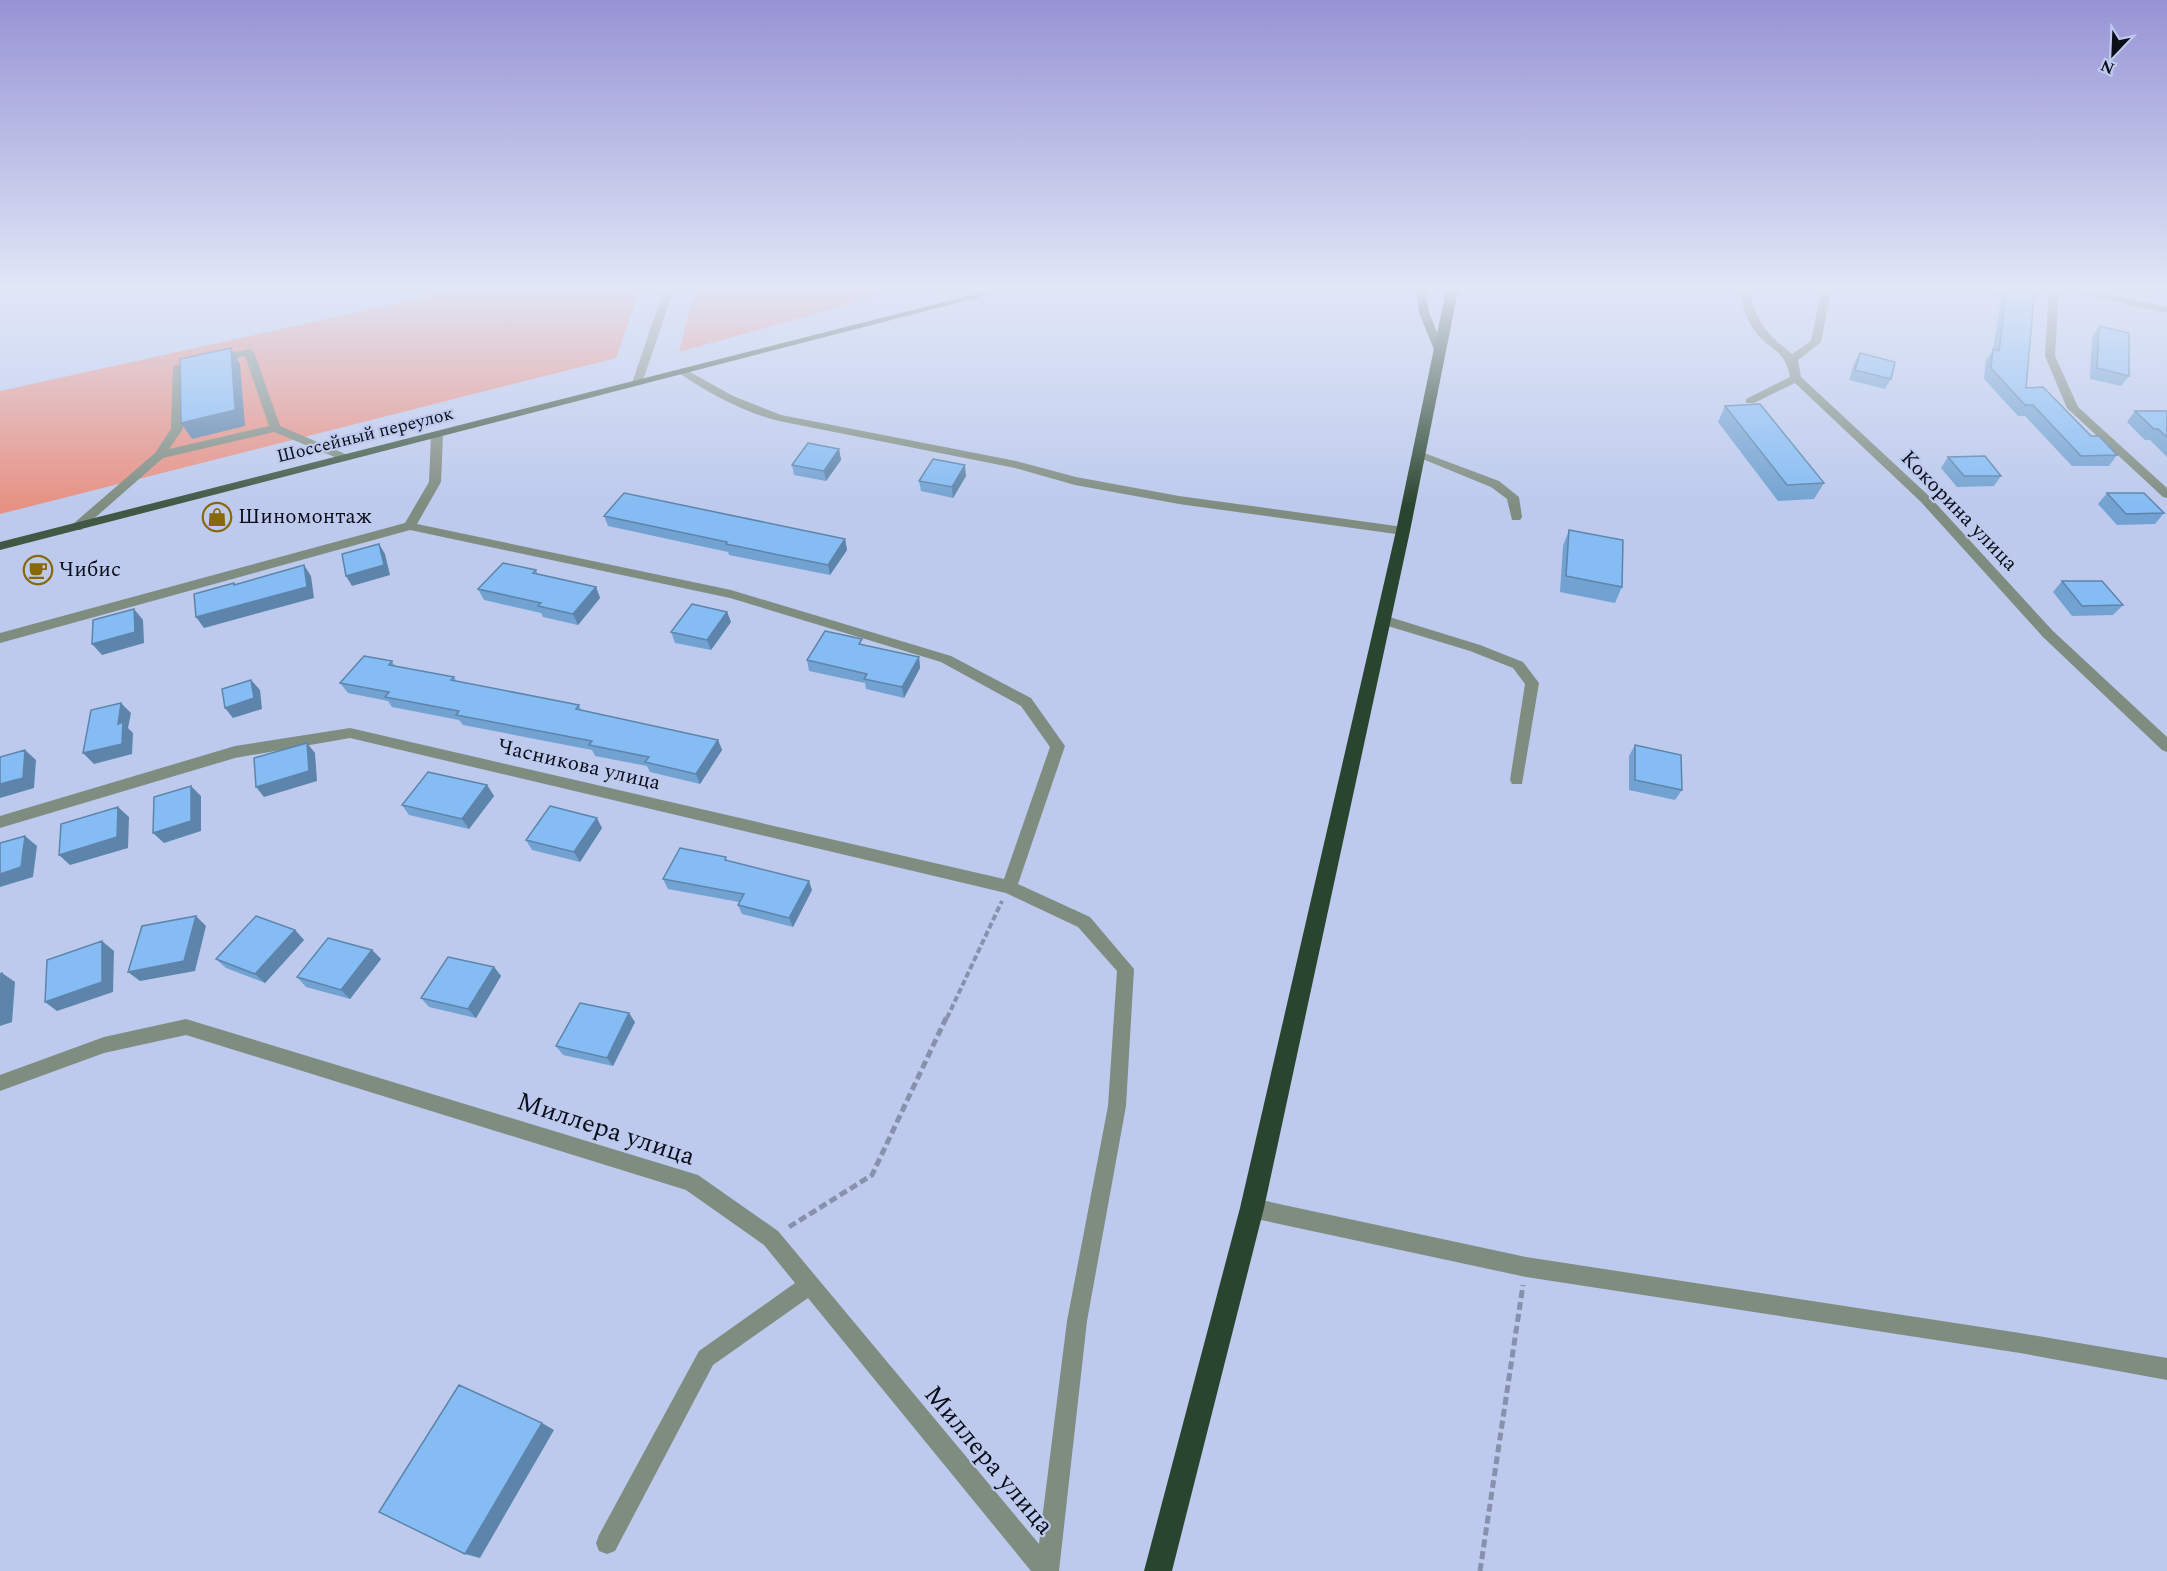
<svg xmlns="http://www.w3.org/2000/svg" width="2167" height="1571" font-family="Spectral,serif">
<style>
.green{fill:#e79184}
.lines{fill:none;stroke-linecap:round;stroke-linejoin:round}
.path-far1{stroke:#8791ad;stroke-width:4;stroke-dasharray:6 3;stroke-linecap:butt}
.path{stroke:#8791ad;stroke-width:5;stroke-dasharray:8 4;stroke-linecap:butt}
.minor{fill:#7f8c80;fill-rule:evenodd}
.major{fill:#405844;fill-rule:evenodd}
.highway{fill:#2a452f;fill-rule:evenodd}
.wall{fill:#72a2d1}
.shaded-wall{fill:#5d84aa}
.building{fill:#85bcf3;stroke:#5d84aa;stroke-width:1.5}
.labels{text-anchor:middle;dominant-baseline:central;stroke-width:4.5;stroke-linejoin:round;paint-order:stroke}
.far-street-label{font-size:18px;fill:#0a0e19;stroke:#bdcaed}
.street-label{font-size:21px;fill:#0a0e19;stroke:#bdcaed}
.poi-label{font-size:21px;fill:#0a0e19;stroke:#bdcaed;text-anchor:start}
.near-street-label{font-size:26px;fill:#0a0e19;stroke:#bdcaed}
</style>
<rect width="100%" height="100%" fill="#bdcaed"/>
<path class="green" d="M477,286h164l-25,72 -616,156v-123z
M696,286h218l-235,66z"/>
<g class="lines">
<path class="path-far1" d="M947,1018l55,-117"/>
<path class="path" d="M789,1227l83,-52 75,-159
M1480,1571l43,-286"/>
<path class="minor" d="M665,286h10l-33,97 -1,2h-8l-1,-2z
M1738,286h10c8,35 16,46 44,68l19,-13 11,-55h10l-11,56 -23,18 3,17 128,119 124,135 114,106v15l-5,-2 -119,-113 -122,-135 -126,-119 -41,20h-8v-4l44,-22c-5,-29 -21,-26 -36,-47 -9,-13 -13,-29 -16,-44z
M2049,286h22l96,21v6l-108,-24 -4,67 23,51 89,81v10l-4,-1 -96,-89 -22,-52z
M249,349l5,3 26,74 70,30v4h-8l-68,-28 -111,26 -82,72h-8l-2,-3 2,-3 82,-71 16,-24 2,-63zM245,356l24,70 -100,23 14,-20 -1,-59z
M683,368l50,28 48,19 235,46 60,16 103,19 224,31 6,4 -6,4 -224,-31 -104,-19 -60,-17 -236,-47c-36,-9 -69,-27 -100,-48l-1,-2z
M437,432l6,3 -2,47 -24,42 314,66 220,66 80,42 34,48 -47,138 72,33 44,52 -8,137 -39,215 -28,250h-28l-223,-273 -95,67 -98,186 -8,3 -8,-3 -3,-8 3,-8 100,-184 96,-68 -31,-38 -78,-55 -500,-155 -82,18 -104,38v-16l104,-38 82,-18 512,156 80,56 261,313 28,-223 41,-215 9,-135 -39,-44 -72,-34 -656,-155 -115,20 -235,70v-12l235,-70 115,-18 654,151 46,-132 -29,-41 -80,-44 -211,-64 -320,-68 -410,113v-10l405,-110 24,-41 2,-47z
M1419,451l80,30 20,16 3,20 -2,3h-8l-5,-21 -16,-12 -76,-31v-4z
M1383,615l97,30 43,17 16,21 -17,101h-10l-2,-4 15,-96 -12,-16 -43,-17 -92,-28 -2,-3 2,-3z
M1252,1198l274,59 494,76 147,25v22l-147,-27 -494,-76 -274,-59 -7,-3 -3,-7 3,-7z"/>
<path class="major" d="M1007,286h16l-1023,264v-8z
M1413,286h10l3,5 3,21 15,38 -1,2 -9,-2 -15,-38 -3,-21z"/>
<path class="highway" d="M1447,286h12l-49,245 -146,677 -92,363h-28l96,-363 156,-677z"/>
</g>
<path class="wall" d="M1998,286h37l-9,102 91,67 -8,11h-37l-47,-50h-7l-34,-37 2,-19 7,-10 8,-52 -5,-1z
M2081,286h40l-6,7z
M2099,326l30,50 -8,10 -31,-7 2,-42z
M1860,353l31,26 -6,10 -36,-9 5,-17z
M1725,406l99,77 -10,16 -36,2 -60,-79z
M2135,411h32v46l-17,-17h-5l-18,-18z
M839,449l2,11 -15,21 -32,-6 -2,-10z
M1948,457l53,19 -7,10 -37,1 -16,-19z
M966,476l-13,22 -32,-7 -2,-10z
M2107,493l57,20 -9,11 -38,1 -19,-21z
M604,516l241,23 2,11 -17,25 -101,-20 -1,-3 -120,-26z
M1569,530l53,57 -7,16 -55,-11 3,-46z
M536,570l2,5 58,12 4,11 -22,27 -35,-8 -2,-4 -57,-13 -6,-11z
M2062,581l61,24 -10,10 -41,1 -19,-24z
M727,612l4,10 -20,28 -36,-7 -4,-11z
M863,645l56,12 1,11 -16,30 -38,-9 -1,-6 -56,-12 -2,-11z
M392,661l3,5 59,11 3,5 122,23 2,5 137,30 4,10 -22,34 -50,-12 -3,-6 -52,-10 -3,-6 -129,-25 -4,-5 -67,-13 -4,-6 -40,-8 -8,-10z
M1635,745l47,45 -7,10 -46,-10v-34z
M487,785l7,11 -25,33 -60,-14 -7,-10z
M602,828l-22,34 -48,-12 -6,-10z
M728,861l84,29 -19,37 -51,-13 -4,-9 1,-3 -71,-13 -5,-10z
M295,930l9,10 -39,43 -39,-15 -10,-9z
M372,950l9,9 -31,40 -44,-12 -9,-10z
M494,967l7,9 -25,42 -47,-11 -8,-9z
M635,1022l-22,44 -50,-11 -7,-9z"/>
<path class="shaded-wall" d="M231,348l9,16 5,62 -53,13 -11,-16z
M839,449l2,11 -15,21 -2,-10z
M965,465l1,11 -13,22 -1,-11z
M845,539l2,11 -17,25 -2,-10z
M379,544l6,10 5,21 -38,11 -6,-10z
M304,565l7,11 3,22 -110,30 -8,-11z
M596,587l4,11 -22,27 -5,-11z
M134,609l9,11 1,23 -42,12 -10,-11z
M727,612l4,10 -20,28 -4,-10z
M919,657l1,11 -16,30 -2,-11z
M251,680l9,10 2,19 -29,9 -8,-10z
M121,703l10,10 -3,15 5,5 -1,21 -38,10 -11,-11 35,-29z
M718,740l4,10 -22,34 -4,-10z
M307,743l8,10 2,28 -53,16 -8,-10z
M25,750l11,10 -2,28 -34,10v-14z
M487,785l7,11 -25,33 -7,-10z
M191,786l10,10v35l-37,12 -11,-10z
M118,807l11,10 -1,31 -58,17 -11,-10z
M597,818l5,10 -22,34 -6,-10z
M25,836l12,10 -4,31 -33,10v-13z
M809,881l3,9 -19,37 -4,-9z
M196,916l10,10 -11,45 -55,10 -12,-9z
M295,930l9,10 -39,43 -10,-9z
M102,941l12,10 -1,41 -56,19 -12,-9z
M372,950l9,9 -31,40 -9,-9z
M494,967l7,9 -25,42 -8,-9z
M2,973l13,9 -3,40 -12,4v-33z
M629,1013l6,9 -22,44 -6,-8z
M542,1423l12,7 -74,128 -15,-4z"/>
<path class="building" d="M2003,286h32l-9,102 17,-1 48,49h8l18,19 -36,1 -48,-51h-8l-34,-37 2,-19 6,2 8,-63 -5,-1z
M2099,326l30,7v43l-32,-8z
M231,348l4,62 -54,13 -1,-64z
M1860,353l35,9 -4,17 -36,-9z
M1760,404l64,79 -37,2 -62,-79z
M2135,411h32v26l-9,-8h-4z
M808,443l31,6 -15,22 -32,-6z
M1985,456l16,20h-37l-16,-19z
M933,459l32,6 -13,22 -33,-6z
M624,493l221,46 -17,26 -102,-21 1,-2 -123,-26z
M2107,493h37l20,20 -38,1z
M1569,530l54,10 -1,47 -56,-11z
M379,544l5,21 -38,11 -4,-22z
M503,563l33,7 -3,3 63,14 -23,27 -35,-8 3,-3 -63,-14z
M304,565l3,22 -111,30 -2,-23 40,-11v2z
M2062,581h40l21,24 -41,1z
M692,604l35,8 -20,28 -36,-8z
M134,609l1,23 -43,12 1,-24z
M825,631l37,8 -3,5 60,13 -17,30 -38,-8 3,-5 -60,-14z
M364,656l28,5 -3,4 65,12 -3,3 128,25 -3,4 142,31 -22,34 -51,-12 4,-5 -60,-12 3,-4 -136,-26 3,-4 -74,-14 4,-5 -49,-9z
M251,680l3,18 -29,10 -3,-19z
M121,703l-3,21 5,-2 -1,22 -39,9 8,-43z
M307,743l2,28 -53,16 -2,-29z
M1635,745l46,10 1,35 -47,-10z
M25,750l-2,28 -23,6v-27z
M428,772l59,13 -25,34 -60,-14z
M191,786v35l-38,12 1,-36z
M550,806l47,12 -23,34 -48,-12z
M118,807l-1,30 -58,18 2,-31z
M25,836l-4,31 -21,7v-31z
M680,848l46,9 -1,3 84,21 -20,37 -51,-13 6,-11 -81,-15z
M196,916l-12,45 -56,11 14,-46z
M256,916l39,14 -40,44 -39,-15z
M328,938l44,12 -31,40 -44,-13z
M102,941v41l-57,20 2,-42z
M448,957l46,10 -26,42 -47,-11z
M2,973l-2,20v-19z
M580,1003l49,10 -22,45 -51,-12z
M459,1385l83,38 -77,131 -86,-42z"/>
<linearGradient id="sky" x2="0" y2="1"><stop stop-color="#9793d5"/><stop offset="0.57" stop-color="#e1e7f7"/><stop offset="1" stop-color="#e1e7f7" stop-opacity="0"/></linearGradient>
<rect width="2167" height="506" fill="url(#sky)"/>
<defs>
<g id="shop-ring" transform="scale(1.5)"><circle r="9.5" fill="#bdcaed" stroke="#876a07" stroke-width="1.5"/><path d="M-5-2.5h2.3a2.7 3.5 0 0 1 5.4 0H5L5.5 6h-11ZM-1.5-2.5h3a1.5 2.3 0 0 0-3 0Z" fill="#876a07"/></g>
<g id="cafe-ring" transform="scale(1.5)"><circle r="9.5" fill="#bdcaed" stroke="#876a07" stroke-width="1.5"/><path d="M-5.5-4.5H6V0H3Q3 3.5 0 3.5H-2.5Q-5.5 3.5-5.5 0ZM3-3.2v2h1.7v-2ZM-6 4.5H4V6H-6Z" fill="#876a07"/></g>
</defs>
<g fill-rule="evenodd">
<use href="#shop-ring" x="217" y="517"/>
<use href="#cafe-ring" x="38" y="570"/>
</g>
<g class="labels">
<g class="far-street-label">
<text transform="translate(365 435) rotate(-14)">Шоссейный переулок</text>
</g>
<g class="street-label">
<text transform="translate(1959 511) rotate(46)">Кокорина улица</text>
<text transform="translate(579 765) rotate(13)">Часникова улица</text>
</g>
<g class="poi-label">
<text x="238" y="517">Шиномонтаж</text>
<text x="59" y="570">Чибис</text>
</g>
<g class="near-street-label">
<text transform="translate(606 1129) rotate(18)">Миллера улица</text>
<text transform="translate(989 1460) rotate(50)">Миллера улица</text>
</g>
</g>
<g transform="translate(2113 54) rotate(203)" stroke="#bdcaed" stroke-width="4.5" paint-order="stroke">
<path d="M0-4.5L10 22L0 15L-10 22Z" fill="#0a0e19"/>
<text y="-9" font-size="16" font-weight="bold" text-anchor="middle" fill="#0a0e19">N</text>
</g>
</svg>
